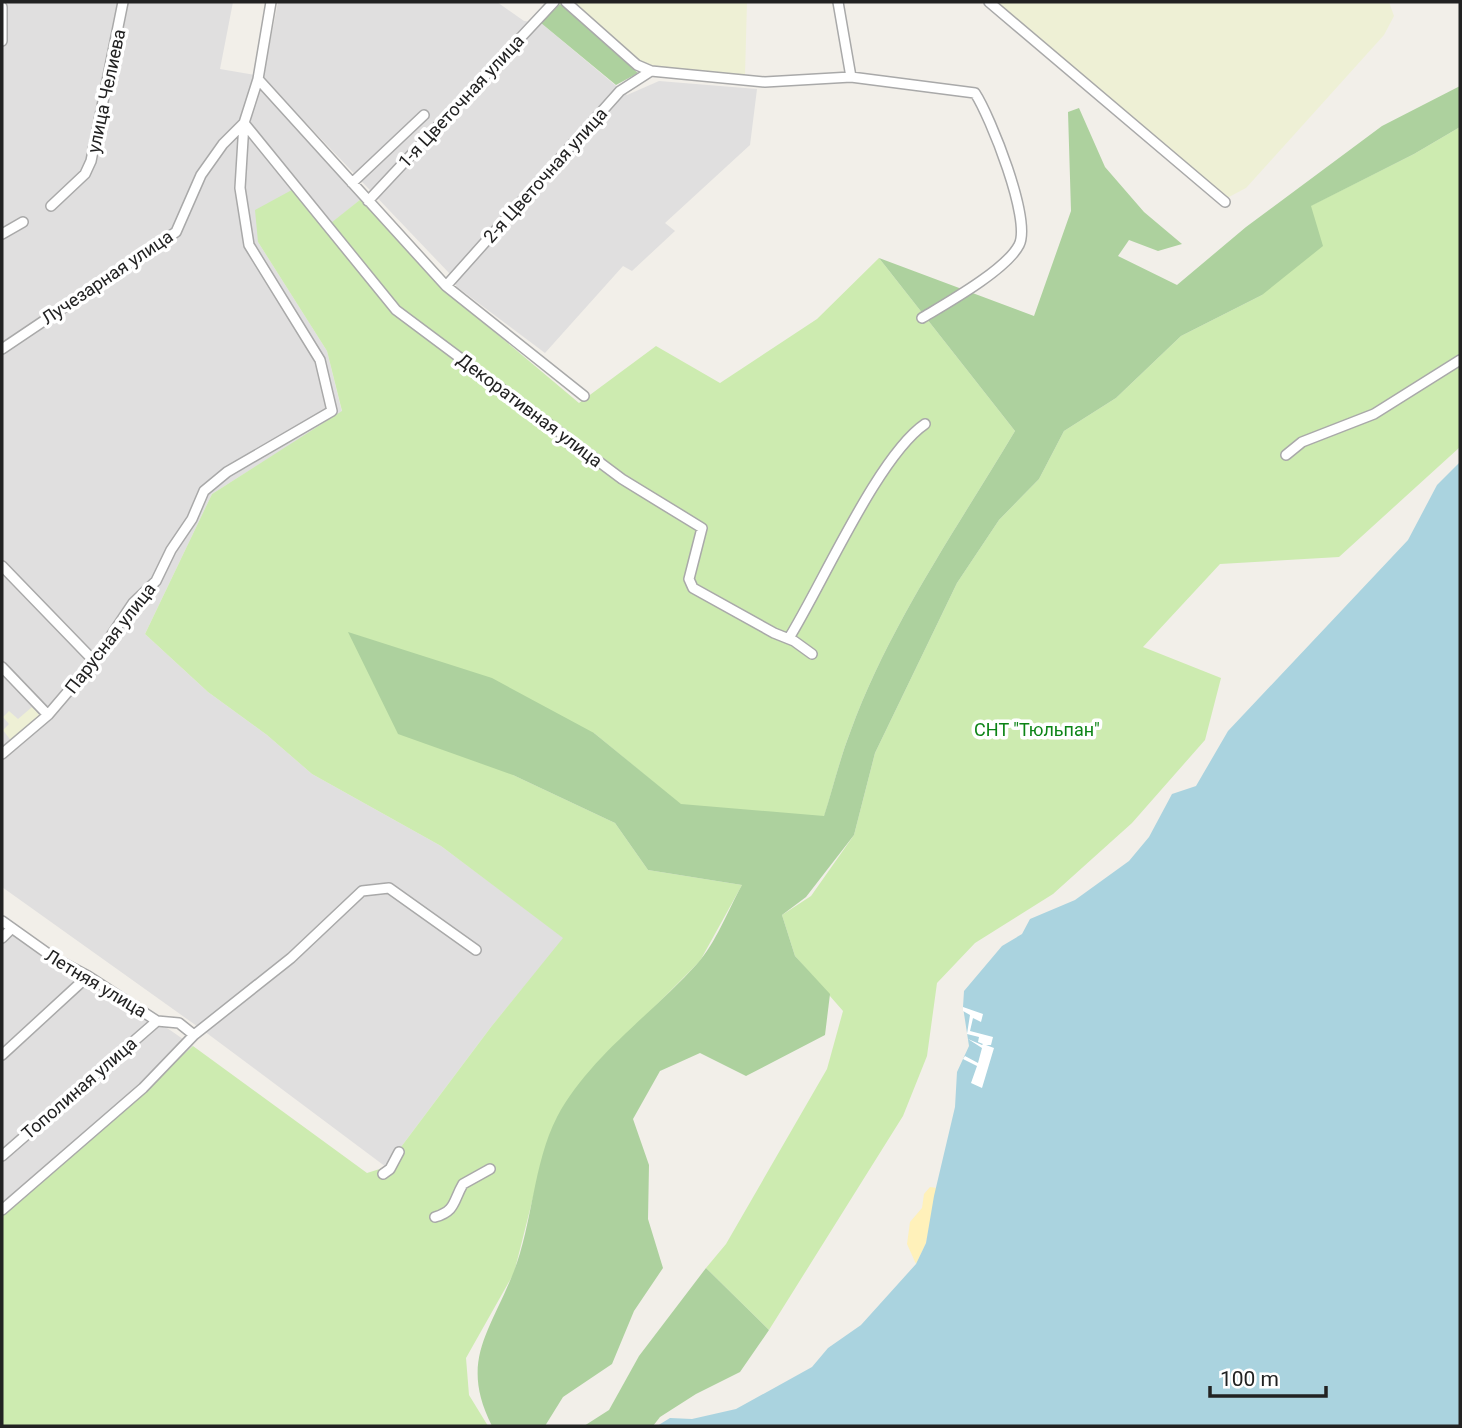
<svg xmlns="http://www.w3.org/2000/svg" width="1462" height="1428" font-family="Roboto,sans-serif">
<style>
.residential{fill:#e0dfdf}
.farmland{fill:#eef0d5}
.grass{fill:#cdebb0}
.forest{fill:#add19e}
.sand{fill:#fff1ba}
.water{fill:#aad3df}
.pier{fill:#fff}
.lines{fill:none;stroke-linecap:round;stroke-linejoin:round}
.minor-casing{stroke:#a9a9a9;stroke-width:12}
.minor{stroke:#fff;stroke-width:9}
.labels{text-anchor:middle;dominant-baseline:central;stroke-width:7;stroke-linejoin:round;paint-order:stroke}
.street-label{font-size:18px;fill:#222;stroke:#fff}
.park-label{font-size:18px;fill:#0c8416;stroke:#fff}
</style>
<rect width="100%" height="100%" fill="#f2efe9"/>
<path class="residential" d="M2,2h231l-13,67 35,6 106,124 -30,25 -73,18 69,109 15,61 -130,82 -67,140 63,58 59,43 45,39 129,72 123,92 -73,89 -105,140 -178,-133 -206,-147z
M278,2h219l27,19 17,2 86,72 32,-14 98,8 -7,56 -85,78 10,8 -43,40 -9,-5 -78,87 -88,-66 -7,-13 -187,-196z
M2,928l78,51 77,42 36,25 -191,171z"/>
<path class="farmland" d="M574,2h173l-2,73 -86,-8 -21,-6z
M995,2h394l5,14 -10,19 -138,153 -19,10z
M32,707l9,10 -29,25 -9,-12 6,-6 -6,-7 6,-6 9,8z"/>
<path class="grass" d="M1460,127v320l-121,110 -119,7 -77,83 78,31 -16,62 -73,83 -79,71 -78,49 -38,40 -10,73 -24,60 -134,214 -63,-62 20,-24 101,-175 16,-58 -48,-55 -13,-41 29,-19 43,-61 21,-82 82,-170 42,-63 40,-41 25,-48 52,-33 65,-62 81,-41 48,-89 104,-52z
M301,185l30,38 30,-24 74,83 144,121 77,-57 64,37 97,-64 62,-61 136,173c-58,97 -125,193 -164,299 -11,28 -18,58 -27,87l-143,-12 -87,-72 -81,42 102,48 33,47 94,15 -42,76 -110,111 -46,82 -30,119 -48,85 3,37 19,31h-486v-209l191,-171 174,127 19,-6 105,-140 72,-89 -122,-92 -129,-72 -45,-39 -59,-43 -63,-58 67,-140 130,-83 -15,-60 -69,-109 -3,-32z"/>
<path class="forest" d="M560,4l78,69 -22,12 -75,-62z
M1460,86v41l-46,27 -103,52 12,40 -61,49 -81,41 -65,62 -52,33 -25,48 -40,41 -42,63 -82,170 -21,82 -48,62 -24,18 13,41 35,38 -5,41 -79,41 -46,-23 -40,18 -27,48 16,46 -1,54 15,49 -29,43 -22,53 -49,33 -18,29h-53c-32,-64 -4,-91 20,-150 21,-50 20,-110 45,-159 32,-60 95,-103 140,-153 19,-21 31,-54 45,-79l-94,-15 -33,-47 -102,-48 -115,-41 -50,-102 144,46 102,55 87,71 143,12c9,-28 16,-58 27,-86 39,-106 106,-202 164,-299l-136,-173 155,58 37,-105 -3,-99 11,-4 26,59 39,45 38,32 -24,7 -29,-11 -11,16 59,29 69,-58 136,-101z
M706,1268l63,62 -29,42 -44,22 -36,23 -7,9h-69l25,-16 30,-54z"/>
<path class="sand" d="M930,1187l7,1 -11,55 -10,21 -9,-20 3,-22 12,-14 2,-14z"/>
<path class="water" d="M1460,462v964h-803l13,-8 22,1 44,-10 76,-42 16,-19 33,-23 55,-61 10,-21 8,-47 21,-89 2,-35 12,-26 -6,-39 1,-16 38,-45 20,-12 8,-15 45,-19 54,-39 20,-24 23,-43 24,-8 32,-55 180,-191 29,-55z"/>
<path class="pier" d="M963,1007l20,7 -2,8 -8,-4 -3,13 23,6 -2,8h-5l8,3 -12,40 -11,-5 6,-17 -14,-7 2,-3 13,7 4,-15 -14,-9 14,6 1,-1 -5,-2 1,-5 -12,-3 3,-19 -7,-4z"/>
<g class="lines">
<g class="minor-casing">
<path id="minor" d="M566,2l71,63 14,6 114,11 86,-5 124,16c15,23 57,127 44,152 -13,25 -72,58 -97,73
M838,2l13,75
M989,2l236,200
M2,7v34
M258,79l188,207 138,110
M244,123l152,187 226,169 80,49 -13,51 4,9 81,45 20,8 18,13
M352,183l72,-68
M368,201l186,-199
M51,206l34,-32 6,-13 32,-159
M2,234l21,-12
M446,286l174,-195 31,-20
M2,349l174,-117 25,-57 22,-31 21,-21
M1286,455l16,-13 72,-28 86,-54
M2,566l92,95
M789,638c33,-53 89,-182 136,-214
M2,667l46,48
M2,754l46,-39 46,-54 39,-58 23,-22 15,-31 21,-31 12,-28 23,-19 105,-61 -12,-51 -71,-115 -9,-57 4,-65 14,-44 13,-77
M2,921l52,37 34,18 69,45 22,2 15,12
M2,938l8,-8
M2,1055l86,-79
M2,1156l155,-135
M383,1174l7,-5 9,-17
M2,1210l141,-122 51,-53 97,-77 71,-67 27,-3 87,62
M435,1217c21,-6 18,-16 28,-33l27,-15"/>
</g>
<use href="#minor" class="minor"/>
</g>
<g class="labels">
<g class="street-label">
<text transform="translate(106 91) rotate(-78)">улица Челиева</text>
<text transform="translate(461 101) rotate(-47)">1-я Цветочная улица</text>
<text transform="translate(545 175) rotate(-48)">2-я Цветочная улица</text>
<text transform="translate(107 277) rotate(-34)">Лучезарная улица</text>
<text transform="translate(530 410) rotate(37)">Декоративная улица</text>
<text transform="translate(110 638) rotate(-52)">Парусная улица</text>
<text transform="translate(96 983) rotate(31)">Летняя улица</text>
<text transform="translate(79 1088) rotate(-41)">Тополиная улица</text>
</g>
<g class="park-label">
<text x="1037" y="729">СНТ "Тюльпан"</text>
</g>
</g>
<rect width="1462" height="1428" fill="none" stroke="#222222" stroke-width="7"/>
<path d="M1210 1386v10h116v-10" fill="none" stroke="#222222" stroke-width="3.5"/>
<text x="1220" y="1386" font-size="21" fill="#222222" stroke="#ffffff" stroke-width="5" paint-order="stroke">100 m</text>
</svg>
